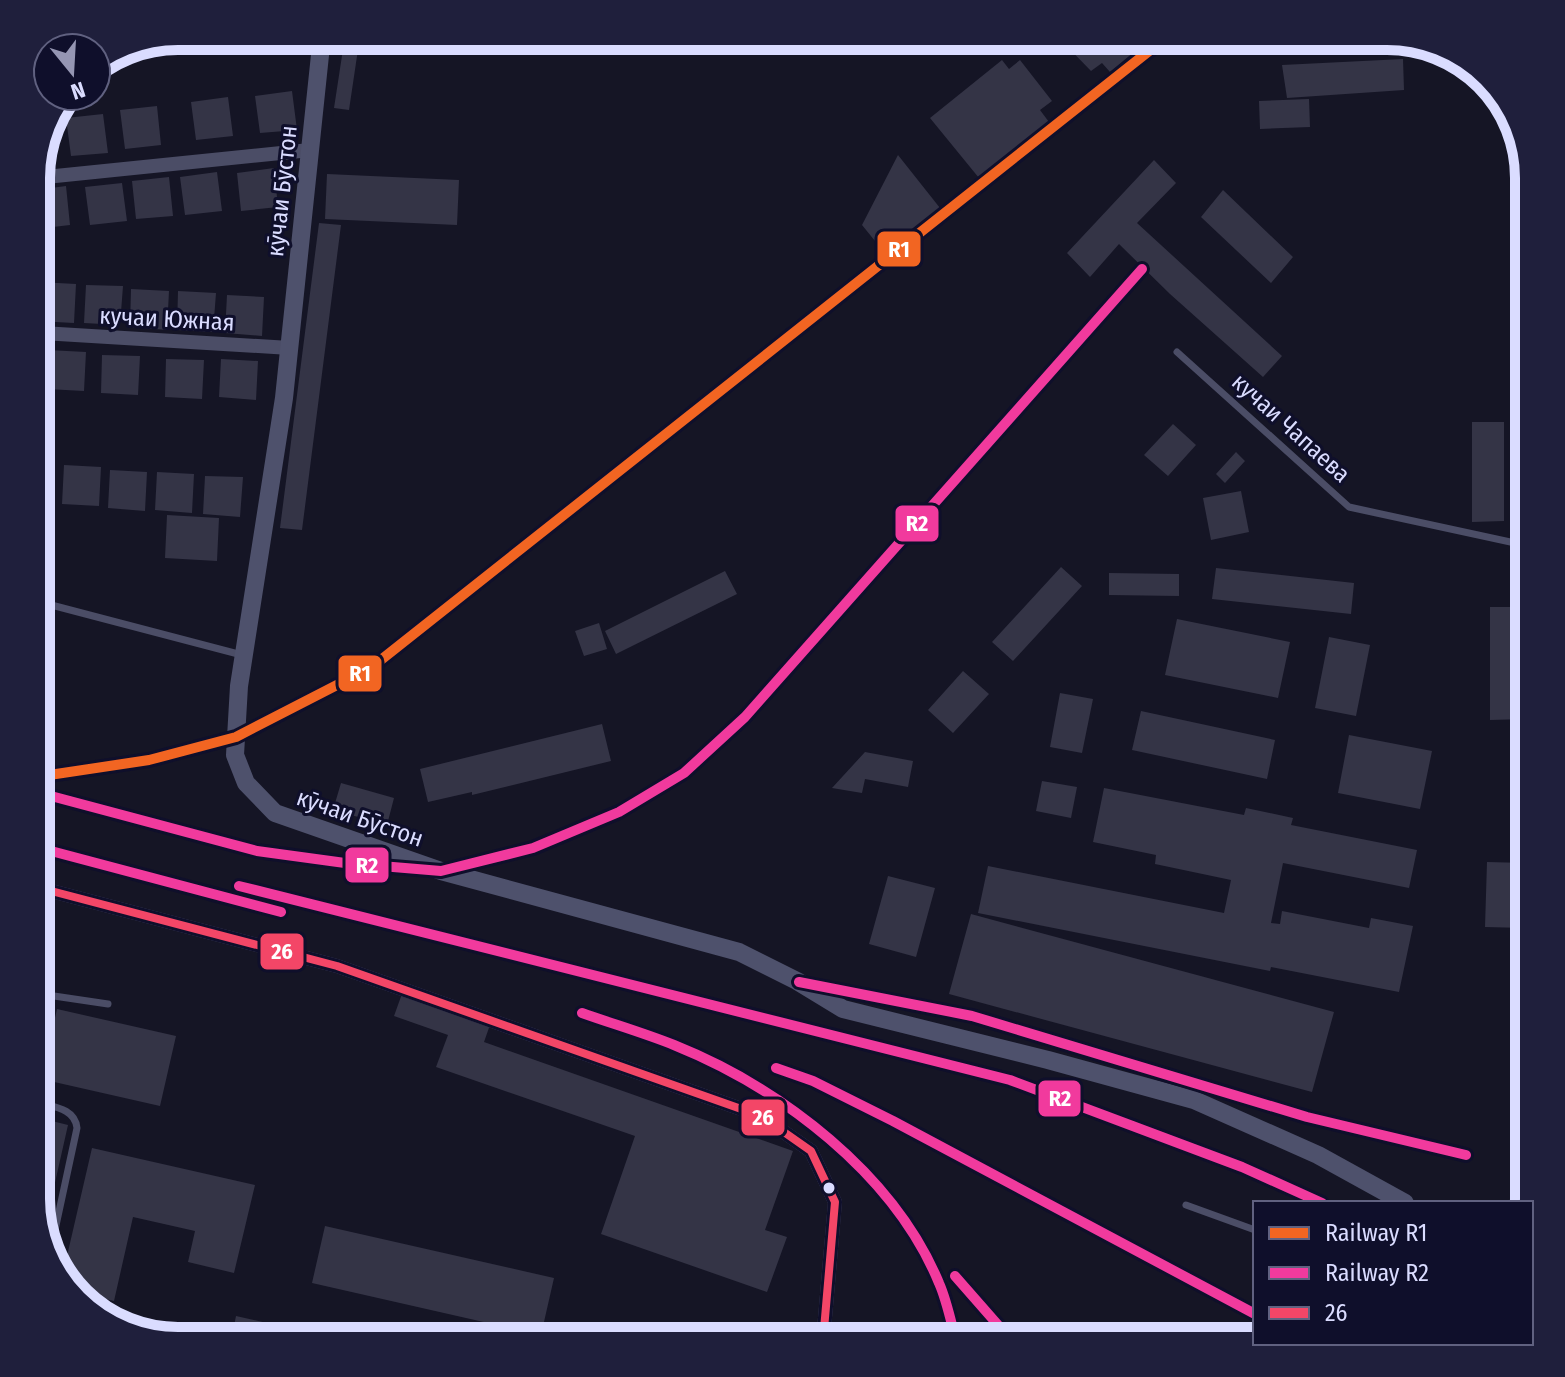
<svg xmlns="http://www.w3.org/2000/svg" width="1565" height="1377" font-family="'Fira Sans Condensed',sans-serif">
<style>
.building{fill:#343446}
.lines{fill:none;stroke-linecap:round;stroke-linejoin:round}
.service{stroke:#4b4d66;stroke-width:7}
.minor{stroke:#4b4d66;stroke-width:14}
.secondary{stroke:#4e516c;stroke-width:18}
.bus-1-casing{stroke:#0f0f2b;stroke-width:14}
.bus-1{stroke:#f34667;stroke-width:8}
.rail-1-casing{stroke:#0f0f2b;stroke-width:16}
.rail-2-casing{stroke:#0f0f2b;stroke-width:16}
.rail-1{stroke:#f26522;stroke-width:10}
.rail-2{stroke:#f13a9d;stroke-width:10}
.bus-dot{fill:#dadcff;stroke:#0f0f2b;stroke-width:3}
.labels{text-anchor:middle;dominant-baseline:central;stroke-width:6;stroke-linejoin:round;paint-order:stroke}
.street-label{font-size:24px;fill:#dadcff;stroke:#0f0f2b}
.rim{fill:none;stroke:#dadcff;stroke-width:10}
.line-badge{stroke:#0f0f2b;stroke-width:3}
.badge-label{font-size:22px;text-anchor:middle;font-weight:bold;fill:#fff}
</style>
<rect width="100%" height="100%" fill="#151525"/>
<path class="building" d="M345,36h15l-11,74 -15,-2z
M1057,36h96l-43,36 -8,-9 -11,8z
M1368,36h20l57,13 -77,-1z
M1403,59l1,31 -117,8 -5,-33z
M1002,60l7,9 11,-9 32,41 -12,9 9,12 -70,56 -49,-60z
M292,91l5,39 -37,3 -5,-37z
M228,97l5,39 -37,4 -5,-38z
M1309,99l1,28 -50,2 -1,-28z
M157,106l4,39 -36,4 -5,-39z
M103,114l5,39 -37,3 -5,-38z
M898,155l42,53 -56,44 -22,-27z
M1154,160l22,23 -39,40 145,133 -19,21 -93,-83 -51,-50 -29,33 -23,-24z
M274,168l4,39 -37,4 -4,-38z
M217,172l5,39 -37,4 -5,-38z
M327,174l132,6 -2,45 -132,-6z
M169,177l4,39 -37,3 -4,-38z
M122,183l5,38 -37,4 -5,-38z
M66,186l4,39 -34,4v-39z
M1223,190l70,67 -22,26 -70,-66z
M319,223l22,2 -39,305 -22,-2z
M39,282l37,2 -2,39 -37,-2z
M86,285l37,1 -3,39 -36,-2z
M131,289l38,2 -2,39 -37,-3z
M178,291l38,2 -3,39 -36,-2z
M227,295l37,2 -2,39 -37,-3z
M48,350l38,2 -2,39 -37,-2z
M102,355l38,1 -2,39 -37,-2z
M166,359l38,1 -2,39 -37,-2z
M221,359l37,2 -2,39 -37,-3z
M1472,422h32v99l-32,1z
M1173,424l23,21 -28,31 -24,-21z
M1236,452l9,9 -20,22 -9,-9z
M36,464l19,1 -3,39 -16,-1z
M64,465l37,2 -2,39 -37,-2z
M110,470l37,2 -2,39 -37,-3z
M157,472l37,2 -2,39 -37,-3z
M205,476l38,1 -3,40 -37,-3z
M1241,491l8,41 -38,8 -8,-42z
M167,515l52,3 -2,43 -52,-3z
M1061,567l21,19 -69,75 -21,-19z
M1216,568l138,15 -3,31 -139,-15z
M725,571l12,23 -121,60 -11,-23z
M1109,573l70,1v22l-70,-1z
M1490,607h39v112l-39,1z
M1177,619l113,23 -12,56 -113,-23z
M599,623l8,26 -23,7 -9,-25z
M1329,637l41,8 -14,71 -41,-8z
M963,671l26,23 -36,39 -25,-23z
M1060,693l33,6 -11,54 -32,-6z
M1141,711l134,29 -8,39 -135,-29z
M602,724l9,37 -139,34v-3l-44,10 -8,-33z
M1349,735l83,16 -12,58 -82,-16z
M865,752l48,9 -5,26 -43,-8 -3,14 -30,-5z
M1042,781l35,6 -6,31 -35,-7z
M341,783l53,15 -7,27 -54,-15z
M1104,788l140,27 2,-7 47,10 -2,7 126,25 -8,38 -126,-25 -12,60 9,1 2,-13 87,17 2,-10 42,8 -14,66 -128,-25 -1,4 -292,-58 10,-47 236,47 7,-33 -76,-16 1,-9 -63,-13z
M1487,862l42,1 -2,65 -42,-1z
M888,876l47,12 -19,69 -47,-13z
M971,914l363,98 -22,80 -363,-98z
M403,991l88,31 -7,20 309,109 -28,79 22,7 -20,55 -166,-58 34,-98 -199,-69 12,-32 -54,-19z
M57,1009l119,27 -16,70 -119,-27z
M36,1117l32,8 -23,102 -9,-19z
M92,1148l163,37 -21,88 -46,-11 7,-31 -62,-14 -19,84 -40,-9 -10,-23z
M325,1226l229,52 -13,57 -229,-52z
M236,1316l106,24v1h-111z"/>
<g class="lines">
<path class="service" d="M1177,352l172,155 180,39
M36,601l206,54
M36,1046l10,-45 8,-5 54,8
M36,1102c17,5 39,6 41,26l-25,116
M1186,1205l69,25"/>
<path class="minor" d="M36,178l274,-28
M42,333l248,15
M36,887l301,79 424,150 50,35 24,51 -12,139"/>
<path class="secondary" d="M322,36l-38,362 -45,288 -4,69 11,28 29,30 166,58 298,81 58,29 46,28 205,51 146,40 124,55 87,48"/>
<g class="bus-1-casing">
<path id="bus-1" d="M36,887l301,79 424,150 50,35 24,51 -12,139"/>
</g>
<use href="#bus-1" class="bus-1"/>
<g class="rail-1-casing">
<path id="rail-1" d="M36,777l113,-17 87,-23 136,-70 796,-631"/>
</g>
<g class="rail-2-casing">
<path id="rail-2" d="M36,792l221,59 88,12 96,8 92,-23 86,-36 65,-39 61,-56 397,-448
M36,847l245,65
M239,886l771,194 232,87 80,36
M799,982l173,34 335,101 159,38
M582,1013c31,11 62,20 92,32 107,43 220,129 265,238 8,18 12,39 17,58
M776,1068l37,13 80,40 362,193
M955,1276l57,65"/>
</g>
<use href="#rail-1" class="rail-1"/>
<use href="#rail-2" class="rail-2"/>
</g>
<circle class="bus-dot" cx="829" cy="1188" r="7"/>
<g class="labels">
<g class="street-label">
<text transform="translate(282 191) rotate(-84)">кӯчаи Бӯстон</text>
<text transform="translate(167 319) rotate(3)">кучаи Южная</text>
<text transform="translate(1291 428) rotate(42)">кучаи Чапаева</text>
<text transform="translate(360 818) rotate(19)">кӯчаи Бӯстон</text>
</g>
</g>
<path d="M0 0H1565V1377H0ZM178 50H1387A128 128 0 0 1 1515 178V1199A128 128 0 0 1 1387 1327H178A128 128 0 0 1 50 1199V178A128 128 0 0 1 178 50Z" fill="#1f1f3c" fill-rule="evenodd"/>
<path class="rim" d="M178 50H1387A128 128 0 0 1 1515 178V1199A128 128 0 0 1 1387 1327H178A128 128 0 0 1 50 1199V178A128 128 0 0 1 178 50Z"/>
<g class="line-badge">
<rect x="876" y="230" width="46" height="38" rx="8" fill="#f26522"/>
<rect x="894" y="504" width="46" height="39" rx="8" fill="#f13a9d"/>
<rect x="337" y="654" width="46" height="39" rx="8" fill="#f26522"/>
<rect x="344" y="846" width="46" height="38" rx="8" fill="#f13a9d"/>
<rect x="259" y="932" width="46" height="39" rx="8" fill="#f34667"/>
<rect x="1037" y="1079" width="45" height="39" rx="8" fill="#f13a9d"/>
<rect x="740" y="1098" width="46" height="39" rx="8" fill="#f34667"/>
</g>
<g class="badge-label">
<text x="899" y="257">R1</text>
<text x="917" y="531">R2</text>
<text x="360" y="681">R1</text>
<text x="367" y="873">R2</text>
<text x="282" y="959">26</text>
<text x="1060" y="1106">R2</text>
<text x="763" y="1125">26</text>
</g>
<rect x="1253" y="1201" width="280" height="144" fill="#0f0f2b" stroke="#606180" stroke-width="2"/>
<rect x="1269" y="1227" width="40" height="12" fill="#f26522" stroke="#606180" stroke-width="2"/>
<text x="1325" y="1241" font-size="24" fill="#dadcff">Railway R1</text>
<rect x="1269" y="1267" width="40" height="12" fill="#f13a9d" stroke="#606180" stroke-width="2"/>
<text x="1325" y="1281" font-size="24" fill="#dadcff">Railway R2</text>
<rect x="1269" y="1307" width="40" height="12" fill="#f34667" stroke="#606180" stroke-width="2"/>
<text x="1325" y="1321" font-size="24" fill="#dadcff">26</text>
<g transform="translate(72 72) rotate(162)"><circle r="38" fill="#0f0f2b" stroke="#606180" stroke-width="2"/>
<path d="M0-6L14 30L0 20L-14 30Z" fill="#9596b3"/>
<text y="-12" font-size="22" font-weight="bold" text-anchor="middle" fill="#dadcff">N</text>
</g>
</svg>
